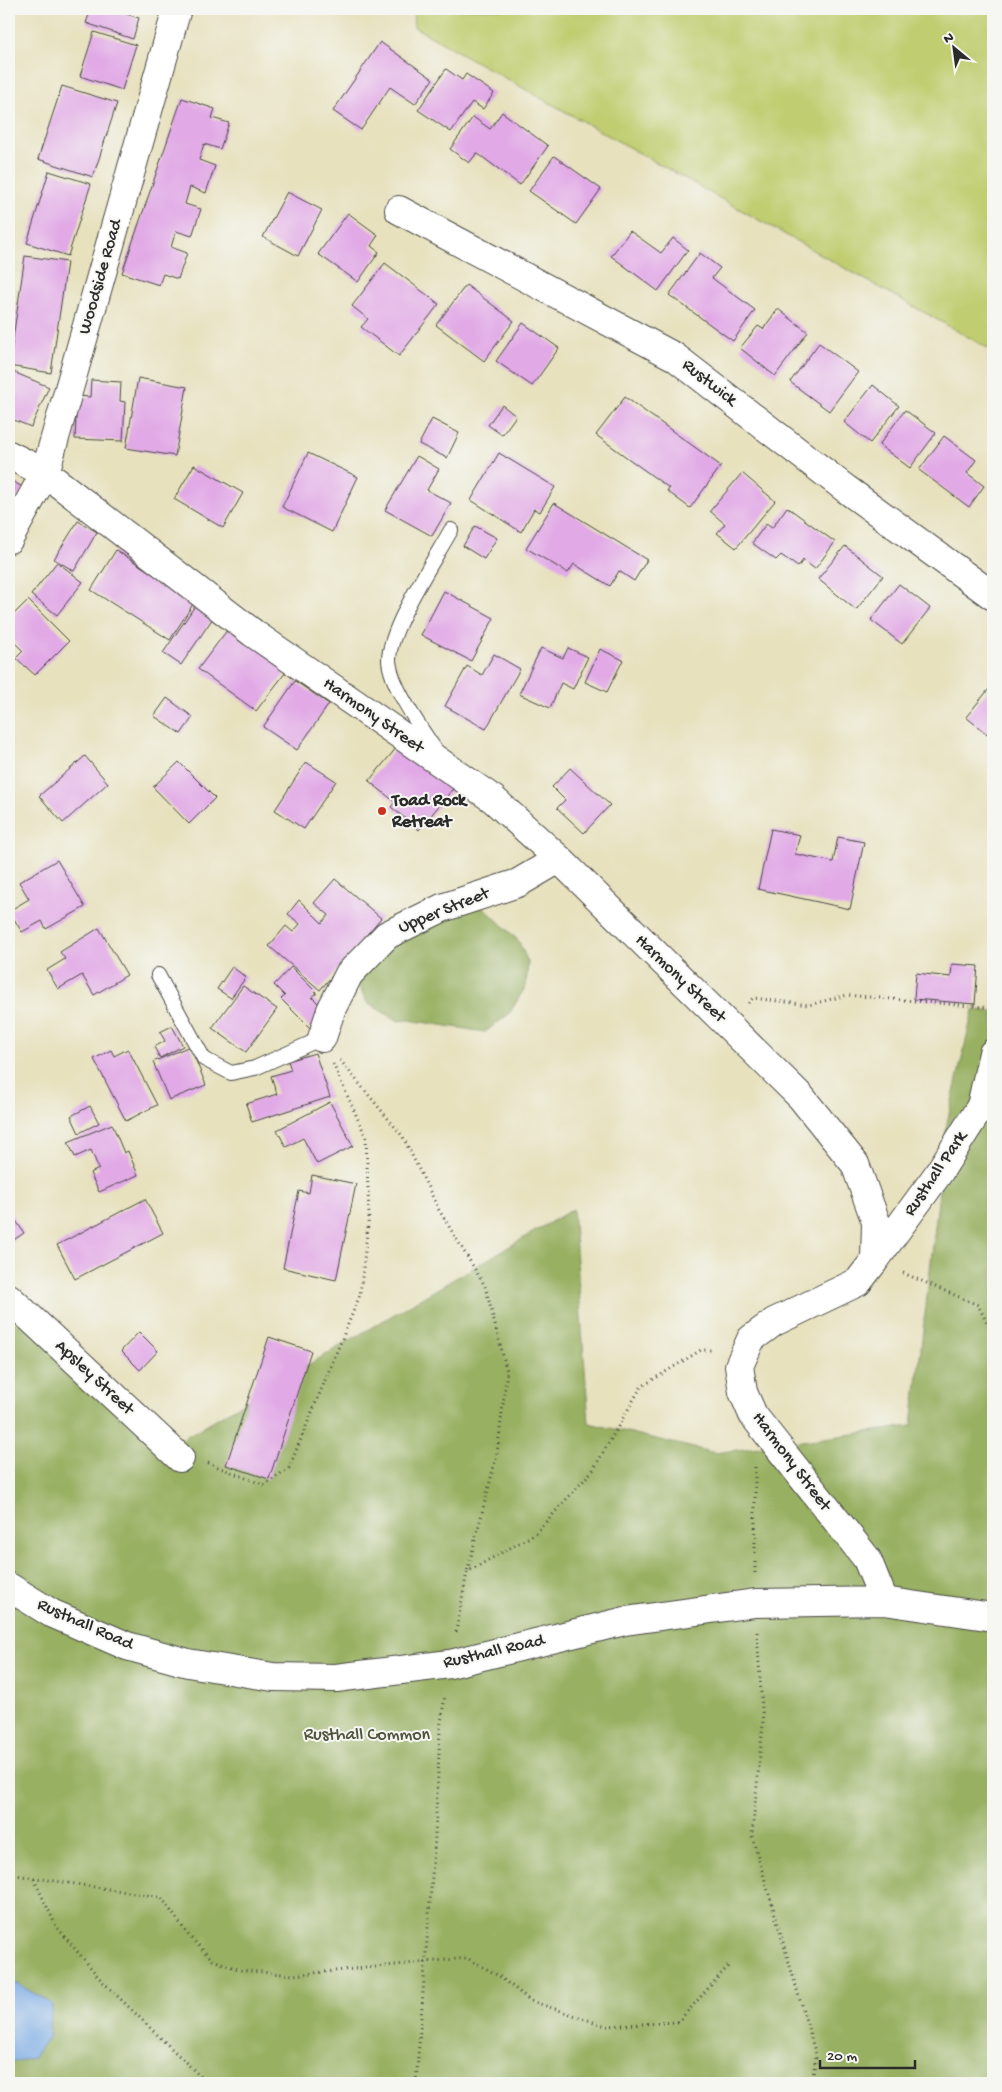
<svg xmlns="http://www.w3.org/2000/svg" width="1002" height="2092" font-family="'Gochi Hand',sans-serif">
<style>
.green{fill:#c0cd6f;stroke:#767c4d}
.forest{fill:#98b062;stroke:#626e46}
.water{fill:#7babe5;stroke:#536b88}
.building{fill:#e1a9e6}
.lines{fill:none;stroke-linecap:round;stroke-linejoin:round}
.lane-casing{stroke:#474641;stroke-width:16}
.street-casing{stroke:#474641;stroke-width:30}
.path{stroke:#474641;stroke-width:3;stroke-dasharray:1 4;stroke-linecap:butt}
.lane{stroke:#fff;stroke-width:14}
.street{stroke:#fff;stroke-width:28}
.poi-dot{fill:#c8321e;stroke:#f6f6f2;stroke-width:2}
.labels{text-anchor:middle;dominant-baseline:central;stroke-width:4;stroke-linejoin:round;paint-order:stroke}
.street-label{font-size:18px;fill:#2b2b2b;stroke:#f6f6f2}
.poi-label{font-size:18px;font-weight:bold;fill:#2b2b2b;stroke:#f6f6f2;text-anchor:start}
.park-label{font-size:18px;fill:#50543c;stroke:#f6f6f2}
</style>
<rect width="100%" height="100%" fill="#f6f6f2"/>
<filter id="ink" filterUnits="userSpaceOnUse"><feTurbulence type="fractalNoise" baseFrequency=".02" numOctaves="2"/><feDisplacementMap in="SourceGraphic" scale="10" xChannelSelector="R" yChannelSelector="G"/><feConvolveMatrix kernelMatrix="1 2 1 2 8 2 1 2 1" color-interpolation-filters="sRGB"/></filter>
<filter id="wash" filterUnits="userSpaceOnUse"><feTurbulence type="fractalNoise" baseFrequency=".0096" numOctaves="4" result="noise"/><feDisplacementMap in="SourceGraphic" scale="20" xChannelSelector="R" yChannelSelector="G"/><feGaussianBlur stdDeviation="1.12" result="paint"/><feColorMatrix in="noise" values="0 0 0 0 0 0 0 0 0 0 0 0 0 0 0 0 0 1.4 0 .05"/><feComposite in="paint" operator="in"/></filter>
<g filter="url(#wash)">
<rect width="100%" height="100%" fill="#e7e1be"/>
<path class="green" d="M413,9h580v342l-579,-324z"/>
<path class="forest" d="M479,903l39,37 10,22 -2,24 -17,28 -24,18 -76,-12 -10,1 -32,-18 -8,-17 4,-15 18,-24z
M973,1010l20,1v1072h-984v-781l156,147 408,-240 16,214 126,30 197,-27 35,-303z"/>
<path class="water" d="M9,1983l9,1 34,20 -3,32 -16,22 -24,5z"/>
<g id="blocks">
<path class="building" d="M91,9h20l28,9 -6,21 -47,-16z
M94,32l42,13 -14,45 -42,-14z
M380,42l53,37 -18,25 -25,-17 -29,43 -28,-19z
M446,69l16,11 4,-6 28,19 -11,16 -11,-7 -21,30 -33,-22z
M62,86l55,17 -24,74 -55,-18z
M182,98l33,11 -3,9 17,5 -9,26 -16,-5 -5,16 16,6 -9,27 -16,-6 -5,17 16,5 -9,27 -16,-5 -5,16 16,6 -9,26 -15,-5 -4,11 -37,-12z
M502,112l46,34 -28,39 -43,-32 -8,10 -19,-14 23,-32 17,12z
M554,156l47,33 -25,35 -47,-33z
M49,171l42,13 -23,72 -41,-13z
M287,192l35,18 -24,46 -35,-19z
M348,213l30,22 -7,11 8,6 -21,30 -40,-28z
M630,231l31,22 12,-15 15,12 -30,41 -47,-35z
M700,253l20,15 -8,10 43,32 -22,31 -64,-46z
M25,256l42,6 -16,111 -42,-7z
M385,263l54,41 -40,52 -38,-29 7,-8 -16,-13z
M466,285l48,36 -30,40 -48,-36z
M778,309l30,23 -33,44 -35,-28 18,-22 5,3z
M523,323l36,25 -27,38 -36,-25z
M819,343l39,29 -29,39 -39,-29z
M11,371l38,16 -18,40 -22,-9v-43z
M138,378l49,9 -12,69 -49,-8z
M91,380l30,2 -1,19 5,1 -2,39 -48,-2 2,-43 13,1z
M873,385l26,21 -29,37 -26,-21z
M625,397l96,69 -31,42 -23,-17 2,-3 -73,-53z
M502,405l14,11 -14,19 -14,-10z
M905,410l31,23 -26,35 -31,-23z
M432,419l27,14 -12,25 -28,-14z
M944,436l32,24 -9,13 17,13 -15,21 -50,-37z
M308,453l50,24 -26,55 -50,-25z
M499,453l56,34 -15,25 -6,-3 -13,23 -50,-32z
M417,456l22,13 -12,21 24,13 -19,33 -47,-26z
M194,465l49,28 -20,35 -49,-29z
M742,473l33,28 -39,47 -19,-15 8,-9 -15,-13z
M9,479l15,9 -15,26z
M554,503l93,57 -13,21 -15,-10 -9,15 -36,-22 -6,9 -42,-25z
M787,507l48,35 -20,27 -12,-9 -5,7 -17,-12 -5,5 -24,-17 14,-19 6,4z
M78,521l19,11 -23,39 -20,-12z
M475,526l22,12 -13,21 -21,-13z
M845,546l38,30 -27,34 -38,-31z
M116,550l79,51 -25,39 -79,-50z
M57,562l26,20 -26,33 -26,-20z
M899,584l31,24 -28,36 -31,-24z
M444,591l50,27 -23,43 -50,-26z
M28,600l41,41 -34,34 -19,-17 7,-7 -14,-14v-18z
M197,603l18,12 -34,50 -18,-12z
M231,625l58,43 -33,43 -58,-42z
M541,648l22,10 5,-10 20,9 -15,32 -12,-6 -11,25 -31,-14z
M600,649l23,11 -16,32 -22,-10z
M494,654l26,15 -34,60 -41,-23 22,-40 15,9z
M295,681l34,23 -32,46 -34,-23z
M993,684v42l-6,8 -21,-17z
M167,698l26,19 -12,17 -27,-18z
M402,741l54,44 -37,45 -28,-23 4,-5 -26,-21z
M85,756l23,27 -45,40 -24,-27z
M179,762l36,36 -26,26 -36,-37z
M306,762l30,19 -32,48 -29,-19z
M570,768l40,37 -26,28 -27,-25 8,-8 -13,-13z
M771,829l29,6 -5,19 38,8 5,-25 26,5 -14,67 -92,-20z
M57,860l28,47 -39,22 -4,-8 -20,11 -13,-21 20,-12 -10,-17z
M335,879l46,39 -61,72 -51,-44 17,-20 7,6 7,-8 -12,-10 11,-14 23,23 7,-8 -15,-12z
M99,928l28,47 -33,20 -12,-20 -24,14 -11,-19 18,-11 -5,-7z
M952,964l26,2 -3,38 -61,-5 2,-26 35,4z
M232,967l14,10 -15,21 -14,-9z
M291,967l26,26 -5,4 17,17 -17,16 -31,-31 4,-3 -11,-11z
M243,986l34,23 -31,43 -34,-24z
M172,1026l11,20 -23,12 -6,-11 11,-6 -5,-9z
M190,1046l16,39 -37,15 -16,-38z
M128,1049l29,56 -31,16 -32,-62 17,-9 3,6z
M315,1053l15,44 -78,25 -6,-18 31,-10 -6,-18 20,-6 -3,-9z
M330,1102l23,44 -36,18 -14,-26 -17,9 -9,-17z
M90,1106l9,17 -20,10 -8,-17z
M112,1124l12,29 4,-2 10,24 -39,17 -9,-19 9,-4 -8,-19 -16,7 -7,-15z
M312,1175l44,9 -20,96 -53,-12 16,-77 10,2z
M145,1199l18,34 -88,46 -18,-34z
M9,1210l15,23 -15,10z
M139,1332l19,19 -18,19 -19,-19z
M269,1337l42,14 -42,128 -43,-14z"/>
</g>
</g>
<g filter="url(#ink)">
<use href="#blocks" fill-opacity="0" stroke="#474641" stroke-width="1"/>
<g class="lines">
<g class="lane-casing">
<path id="lane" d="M436,751c-14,-21 -46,-66 -47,-91 0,-32 46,-101 62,-130
M158,975l46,84 27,14 24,-5 67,-30"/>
</g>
<g class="street-casing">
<path id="street" d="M399,210l276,147 171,132 147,107
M9,455l36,18 208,160 240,166 66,60 242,238 54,67 21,58 -1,38 -17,22 -84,40 -23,17 -12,27 4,26 10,23 114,144 17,42
M9,539l36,-66 132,-464
M322,1038l9,-28 18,-36 38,-39 55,-27 76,-25 41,-24
M875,1260l63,-86 43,-68 12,-53
M9,1298l171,160
M9,1587l42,26 76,33 61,17 85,14 63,1 114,-14 175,-43 130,-18 129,-2 109,16"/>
</g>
<path class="path" d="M748,1003l5,-5 56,7 38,-10 146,13
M340,1060l63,77 36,73 46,76 22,85 -10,83 -30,118
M903,1273l75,32 15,30
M208,1463l56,22 25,-17 71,-173 9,-79 -3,-79 -33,-73
M755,1573v-106
M456,1632l11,-60 68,-38 58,-64 48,-83 60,-37h12
M757,1632l6,92 -11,112 64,219 -4,28
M9,1874l152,23 28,39 24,24 27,10 53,5 174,-17 32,18 32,25 75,25 72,-4 52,-58
M34,1879l22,47 45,54 106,103
M416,2083l19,-246 5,-108 5,-34"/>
<use href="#lane" class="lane"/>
<use href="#street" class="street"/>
</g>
</g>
<circle class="poi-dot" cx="382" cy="811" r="5"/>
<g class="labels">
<g class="street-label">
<text transform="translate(101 277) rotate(-74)">Woodside Road</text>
<text transform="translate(709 383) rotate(38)">Rustwick</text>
<text transform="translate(373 716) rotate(35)">Harmony Street</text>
<text transform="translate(444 911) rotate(-22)">Upper Street</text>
<text transform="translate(680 979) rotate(44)">Harmony Street</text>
<text transform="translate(936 1174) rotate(-56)">Rusthall Park</text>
<text transform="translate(94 1378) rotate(43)">Apsley Street</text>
<text transform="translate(791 1462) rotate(53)">Harmony Street</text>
<text transform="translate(85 1625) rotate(24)">Rusthall Road</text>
<text transform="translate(494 1652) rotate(-13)">Rusthall Road</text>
</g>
<g class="poi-label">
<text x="392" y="801">Toad Rock<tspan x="392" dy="21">Retreat</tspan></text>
</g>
<g class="park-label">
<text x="367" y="1735">Rusthall Common</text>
</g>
</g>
<rect width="1002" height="2092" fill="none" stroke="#f6f6f2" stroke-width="30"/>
<g transform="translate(954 48) rotate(331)" stroke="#f6f6f2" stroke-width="4" paint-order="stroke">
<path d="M0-4L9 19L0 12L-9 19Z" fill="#2b2b2b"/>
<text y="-8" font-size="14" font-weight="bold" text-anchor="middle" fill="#2b2b2b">N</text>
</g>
<path d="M820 2060v8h95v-8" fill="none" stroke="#2b2b2b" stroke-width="2.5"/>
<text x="827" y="2060" font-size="15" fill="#2b2b2b" stroke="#f6f6f2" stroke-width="4" paint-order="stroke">20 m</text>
</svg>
